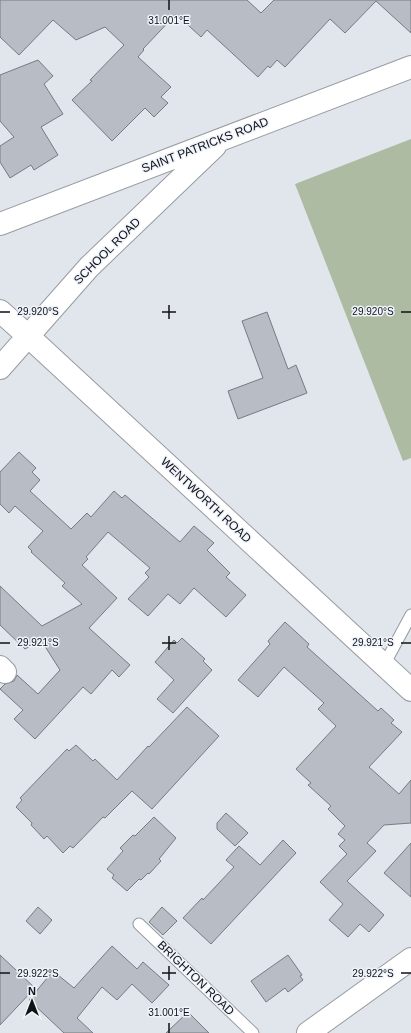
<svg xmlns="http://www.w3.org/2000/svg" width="411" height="1033" font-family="Helvetica,sans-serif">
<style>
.green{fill:#adbba2}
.building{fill:#b8bcc4;stroke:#777a81}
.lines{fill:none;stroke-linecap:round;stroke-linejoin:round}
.lane-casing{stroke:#979ba2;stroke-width:13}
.street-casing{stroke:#979ba2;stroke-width:24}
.lane{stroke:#fff;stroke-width:11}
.street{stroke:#fff;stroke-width:22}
.ticks{fill:none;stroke:#101214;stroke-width:1.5}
.labels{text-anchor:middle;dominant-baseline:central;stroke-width:3;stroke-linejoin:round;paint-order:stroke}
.street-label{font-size:12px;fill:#101214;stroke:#eff3fb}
.ticks-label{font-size:10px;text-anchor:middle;fill:#101214;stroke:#eff3fb;stroke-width:3;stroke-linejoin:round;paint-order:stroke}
</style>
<rect width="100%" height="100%" fill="#e1e6ed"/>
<path class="green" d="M411,139v319l-8,3 -108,-277z"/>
<path class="building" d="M0,0h247l14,13 13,-13h137v33l-35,-32 -31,32 -15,-14 -45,48 -8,-7 -7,8 -2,-2 -10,11 -51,-47 -6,7 -25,-23 -33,35 1,1 -6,7 33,30 -10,10 7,6 -14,14 -9,-9 -33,33 -40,-41 20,-19 -2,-1 34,-35 -19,-18 -29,13 -23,-20 -34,35 -19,-18z
M38,60l15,16 -9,8 19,30 -22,13 17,28 -24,15 -3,-5 -21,13 -10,-16v-16l14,-9 -14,-16v-46z
M267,312l21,57 8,-4 11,28 -69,26 -10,-28 35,-13 -21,-57z
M19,452l17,16 -4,4 8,8 -10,11 41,38 16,-16 4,4 23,-26 8,7 3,-3 55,47 14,-16 20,17 -7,7 23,23 -4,4 20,18 -20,22 -32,-29 -14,16 -12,-10 -20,22 -20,-17 21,-22 -4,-4 5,-5 -42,-36 -22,25 2,2 -6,6 35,33 -28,30 41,37 -11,12 -7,-7 -21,24 -8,-7 -48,52 -21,-20 9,-9 -23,-21 5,-5 9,-3 3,-6 21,19 22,-24 -19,-30 -16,9 -25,-24v-39l42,40 40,-22 -20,-18 3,-3 -34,-31 1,-1 -4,-4 15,-16 -28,-25 -6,7 -9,-9v-32z
M285,622l24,22 -2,3 71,64 3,-3 13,12 -3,3 11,9 -33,35 30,27 12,-14v43l-27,2 -17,18 9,8 -29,30 37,34 -15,17 -9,-8 -12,13 -19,-17 14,-16 -23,-22 27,-28 -8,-8 6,-6 -7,-6 7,-8 -17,-17 3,-3 -23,-21 3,-2 -15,-14 40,-43 -18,-17 6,-6 -40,-36 -26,30 -20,-17 32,-36 -2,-3z
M182,638l23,21 -2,2 9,9 -39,43 -16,-14 17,-19 -19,-18 19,-22 3,3z
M187,707l32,29 -67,73 -20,-18 -27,27 -2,-1 -30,31 -3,-2 -7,7 -16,-17 -3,3 -13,-14 1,-2 -16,-16 6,-7 -2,-2 47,-49 2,2 7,-6 17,16 2,-2 22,21 31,-34 1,1z
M226,813l22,20 -13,13 -18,-17v-6z
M154,817l22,21 -17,21 2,2 -12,13 -1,-1 -7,7 -2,-1 -12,12 -15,-13 2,-3 -7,-6 16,-18 -3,-3 13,-13 2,1z
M283,840l13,13 -85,91 -28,-26 19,-20 1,2 31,-33 -8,-7 13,-14 21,19z
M411,843v54l-27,-24z
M38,907l14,13 -12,14 -14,-13z
M162,907l15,14 -14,14 -14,-13z
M112,946l25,23 6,-7 26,23 -17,18 -20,-19 -15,16 -15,-13 -25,31 16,15h-29l-35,-33 24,-29 21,17z
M0,955l35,33 -35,37z
M288,955l14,20 -2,1 3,4 -15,12 -3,-4 -19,14 -15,-21z
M188,1012l21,21h-43z"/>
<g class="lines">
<g class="lane-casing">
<path id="lane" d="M384,665l27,-50
M139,924l114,109"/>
</g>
<g class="street-casing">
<path id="street" d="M0,224l411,-157
M0,311l28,25 383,354
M0,368l89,-101 126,-121
M0,667l5,5
M308,1033l103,-74"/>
</g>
<use href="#lane" class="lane"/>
<use href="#street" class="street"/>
</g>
<path class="ticks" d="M169,0v10M169,305v14M0,312h10M162,312h14M401,312h10M169,636v14M0,643h10M162,643h14M401,643h10M169,966v14M0,973h10M162,973h14M401,973h10M169,1023v10"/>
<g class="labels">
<g class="street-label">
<text transform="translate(205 145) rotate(-21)">SAINT PATRICKS ROAD</text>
<text transform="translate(107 251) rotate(-45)">SCHOOL ROAD</text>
<text transform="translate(206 500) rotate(43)">WENTWORTH ROAD</text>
<text transform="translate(196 978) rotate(44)">BRIGHTON ROAD</text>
</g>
</g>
<g class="ticks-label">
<text x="169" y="24">31.001°E</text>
<text x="38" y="315">29.920°S</text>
<text x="373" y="315">29.920°S</text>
<text x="38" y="646">29.921°S</text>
<text x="373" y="646">29.921°S</text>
<text x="38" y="977">29.922°S</text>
<text x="373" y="977">29.922°S</text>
<text x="169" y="1016">31.001°E</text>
</g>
<g transform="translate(32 1001)" stroke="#eff3fb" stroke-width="3" paint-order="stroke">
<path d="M0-3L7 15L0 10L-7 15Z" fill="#101214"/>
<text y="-6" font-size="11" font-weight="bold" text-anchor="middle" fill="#101214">N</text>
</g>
</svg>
